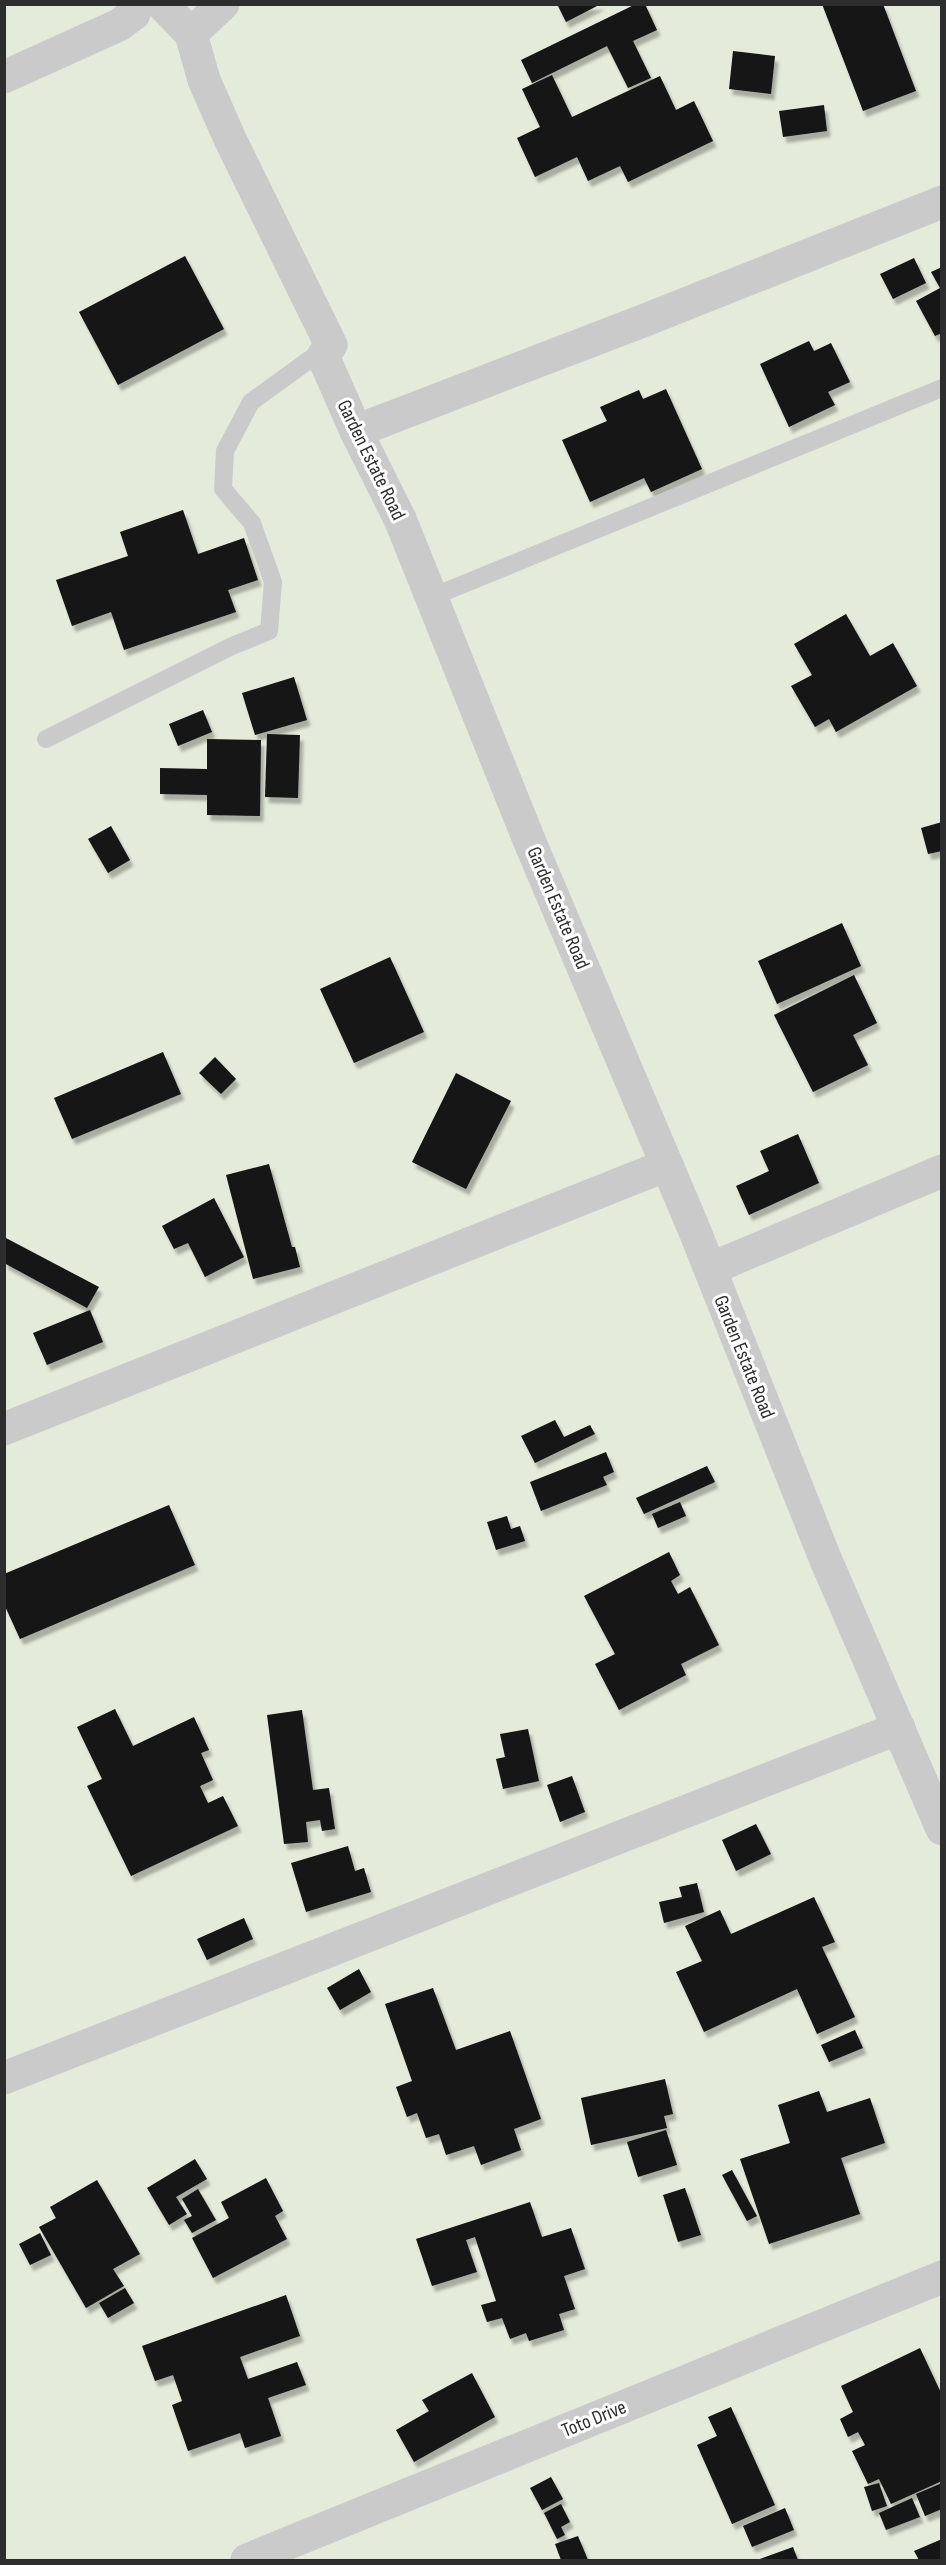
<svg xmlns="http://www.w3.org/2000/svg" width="946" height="2565" font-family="'Sofia Sans Condensed',sans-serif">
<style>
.green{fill:#e5ebdb}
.building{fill:#141414;filter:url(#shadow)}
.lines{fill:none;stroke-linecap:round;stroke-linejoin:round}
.service{stroke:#cacaca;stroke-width:18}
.minor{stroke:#cacaca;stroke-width:33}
.tertiary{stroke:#cacaca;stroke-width:33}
.labels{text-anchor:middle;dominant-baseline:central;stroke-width:6;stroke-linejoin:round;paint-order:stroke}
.street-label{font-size:20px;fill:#2d2d2d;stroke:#fff}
</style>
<defs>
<filter id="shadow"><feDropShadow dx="3.5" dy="6" stdDeviation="1.5" flood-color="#0004"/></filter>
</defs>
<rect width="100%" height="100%" fill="#fff"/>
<path class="green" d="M5,5h936v2555h-936z"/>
<path class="building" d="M557,4h44l-35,18z
M636,4h9l12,26 -24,11 18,37 -23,10 -21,-42 -75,37 -11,-23z
M822,4h61l33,87 -53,20z
M733,51l42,5 -4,38 -42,-5z
M552,75l20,42 88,-41 16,34 18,-9 19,40 -85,41 -8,-16 -32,15 -11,-24 -42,20 -18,-39 23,-11 -18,-38z
M824,105l3,26 -44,6 -4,-26z
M185,256l39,73 -106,56 -39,-73z
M914,258l12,25 -33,16 -13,-25z
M942,267v66l-7,3 -19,-35 24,-13 -9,-16z
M809,341l5,10 17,-8 19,39 -22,10 7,13 -46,22 -29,-63z
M666,389l36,80 -51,23 -7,-14 -54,24 -28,-62 45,-19 -7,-14 39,-17 4,9z
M183,510l15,44 46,-16 14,42 -30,10 8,22 -112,38 -13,-38 -39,14 -16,-46 72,-24 -8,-24z
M846,614l24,42 23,-13 24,43 -81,46 -7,-13 -14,8 -24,-41 21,-11 -18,-31z
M294,677l13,43 -52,15 -13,-42z
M203,710l9,22 -34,14 -9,-22z
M267,734l33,1 -2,63 -33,-1z
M207,739l54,1 -1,76 -53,-1v-20l-47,-1v-26l47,1z
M942,822v29l-14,3 -7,-26z
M111,826l19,34 -22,13 -20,-34z
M842,923l19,43 -84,38 -19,-43z
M390,957l34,75 -70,31 -34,-74z
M854,975l23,48 -24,12 15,30 -55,27 -39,-77z
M163,1052l18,42 -109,45 -18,-41z
M215,1057l21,22 -15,15 -22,-21z
M456,1073l55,28 -45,88 -54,-27z
M798,1134l21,49 -70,32 -13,-29 33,-15 -9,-20z
M269,1164l23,83h3l5,20 -47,12 -27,-104z
M214,1198l30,59 -39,20 -17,-34 -14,6 -12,-23z
M4,1237l95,50 -12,21 -83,-45z
M90,1310l13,32 -56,23 -14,-32z
M555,1420l9,17 26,-12 5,9 -60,29 -14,-27z
M606,1452l8,20 -11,5 4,8 -66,26 -11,-29z
M707,1466l8,16 -71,32 -8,-16z
M680,1502l6,14 -28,12 -6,-14z
M169,1505l26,60 -175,74 -16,-35v-30z
M507,1516l4,13 9,-3 5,15 -29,9 -9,-28z
M669,1552l11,23 -9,6 7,13 12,-7 29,58 -38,19 5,11 -67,35 -24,-46 20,-10 -31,-58z
M115,1709l18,37 61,-29 15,33 -8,3 12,27 -13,6 8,17 15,-7 15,30 -107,50 -44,-90 15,-7 -25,-52z
M302,1710l11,80 16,-2 6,41 -13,2 -2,-11 -14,2 2,20 -24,2 -17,-129z
M528,1729l11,52 -36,8 -7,-30 9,-2 -5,-23z
M572,1776l13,36 -25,10 -13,-37z
M756,1824l15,30 -35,17 -14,-31z
M348,1846l7,25 9,-3 7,24 -65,20 -15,-49z
M697,1883l7,29 -40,11 -5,-21 23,-5 -3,-10z
M814,1897l21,45 -13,5 33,70 -38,17 -20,-45 -93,43 -28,-60 26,-11 -17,-35 35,-16 11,24z
M244,1918l9,21 -46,21 -10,-21z
M359,1969l12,23 -31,18 -13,-22z
M433,1988l23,62 54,-19 31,88 -27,10 7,21 -40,15 -7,-19 -28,9 -7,-21 -13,4 -9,-25 -10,4 -11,-30 16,-6 -27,-77z
M855,2030l8,18 -34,14 -8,-17z
M665,2079l8,35 -9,2 3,12 -76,17 -10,-47z
M819,2091l8,21 43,-14 15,45 -44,15 19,56 -91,30 -29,-85 50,-16 -12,-38z
M666,2130l11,35 -39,12 -11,-35z
M195,2159l12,20 -31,18 11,17 -18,11 -22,-37z
M732,2170l25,46 -10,5 -25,-46z
M266,2178l17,33 -8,5 12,23 -74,39 -21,-40 37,-20 -8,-16z
M97,2180l43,74 -27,15 11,17 -38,22 -47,-81 17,-9 -6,-11z
M685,2188l16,47 -23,7 -15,-47z
M198,2189l18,31 -24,13 -8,-13 8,-4 -10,-17z
M530,2202l12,35 29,-9 14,41 -21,7 11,33 -16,5 5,16 -35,11 -3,-8 -16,6 -8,-21 -15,4 -6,-17 15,-4 -21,-64 -9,3 11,32 -45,14 -16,-47z
M40,2233l11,22 -21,10 -11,-21z
M125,2288l9,15 -26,15 -9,-15z
M286,2295l14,41 -60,21 8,22 49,-17 9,23 -38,13 13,38 -36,12 -5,-15 -52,18 -16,-46 10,-4 -9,-26 -18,6 -13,-35z
M920,2348l22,47v86l-51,23 -12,-25 -11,5 -16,-33 13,-6 -7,-13 -10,5 -8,-18 13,-7 -12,-26z
M472,2373l23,44 -81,45 -18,-32 33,-19 -7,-11z
M731,2407l44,98 -43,19 -35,-79 20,-9 -9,-19z
M551,2477l12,22 -21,11 -12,-22z
M879,2483l8,23 -15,5 -8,-24z
M942,2483v26l-17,7 -9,-22z
M912,2498l8,19 -34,13 -7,-17z
M561,2504l9,18 -9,5 4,8 -8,4 -13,-26z
M785,2508l9,22 -42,17 -9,-21z
M578,2536l10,24h-27l-6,-16z
M942,2539v21h-23l-5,-9z
M793,2547l5,13h-41z"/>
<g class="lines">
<path class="service" d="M432,597l510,-209
M46,739l186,-93 37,-15 4,-49 -21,-59 -29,-34 2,-38 26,-49 76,-55"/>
<path class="minor" d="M191,34l32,-30
M4,77l115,-52 15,-11 2,-10
M356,431l292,-112 294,-117
M710,1269l232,-98
M4,1429l663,-264
M4,2078l895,-350
M247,2560l695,-283"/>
<path class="tertiary" d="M162,4l29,30 13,46 26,59 101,206 -8,11 33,75 44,88 129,321 165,389 131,329 117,271"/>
</g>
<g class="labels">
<g class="street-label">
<text transform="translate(371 460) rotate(64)">Garden Estate Road</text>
<text transform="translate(558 908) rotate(67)">Garden Estate Road</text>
<text transform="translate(744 1357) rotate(68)">Garden Estate Road</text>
<text transform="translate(594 2419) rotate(-22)">Toto Drive</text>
</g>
</g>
<rect width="946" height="2565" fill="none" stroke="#2d2d2d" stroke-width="12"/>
</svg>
